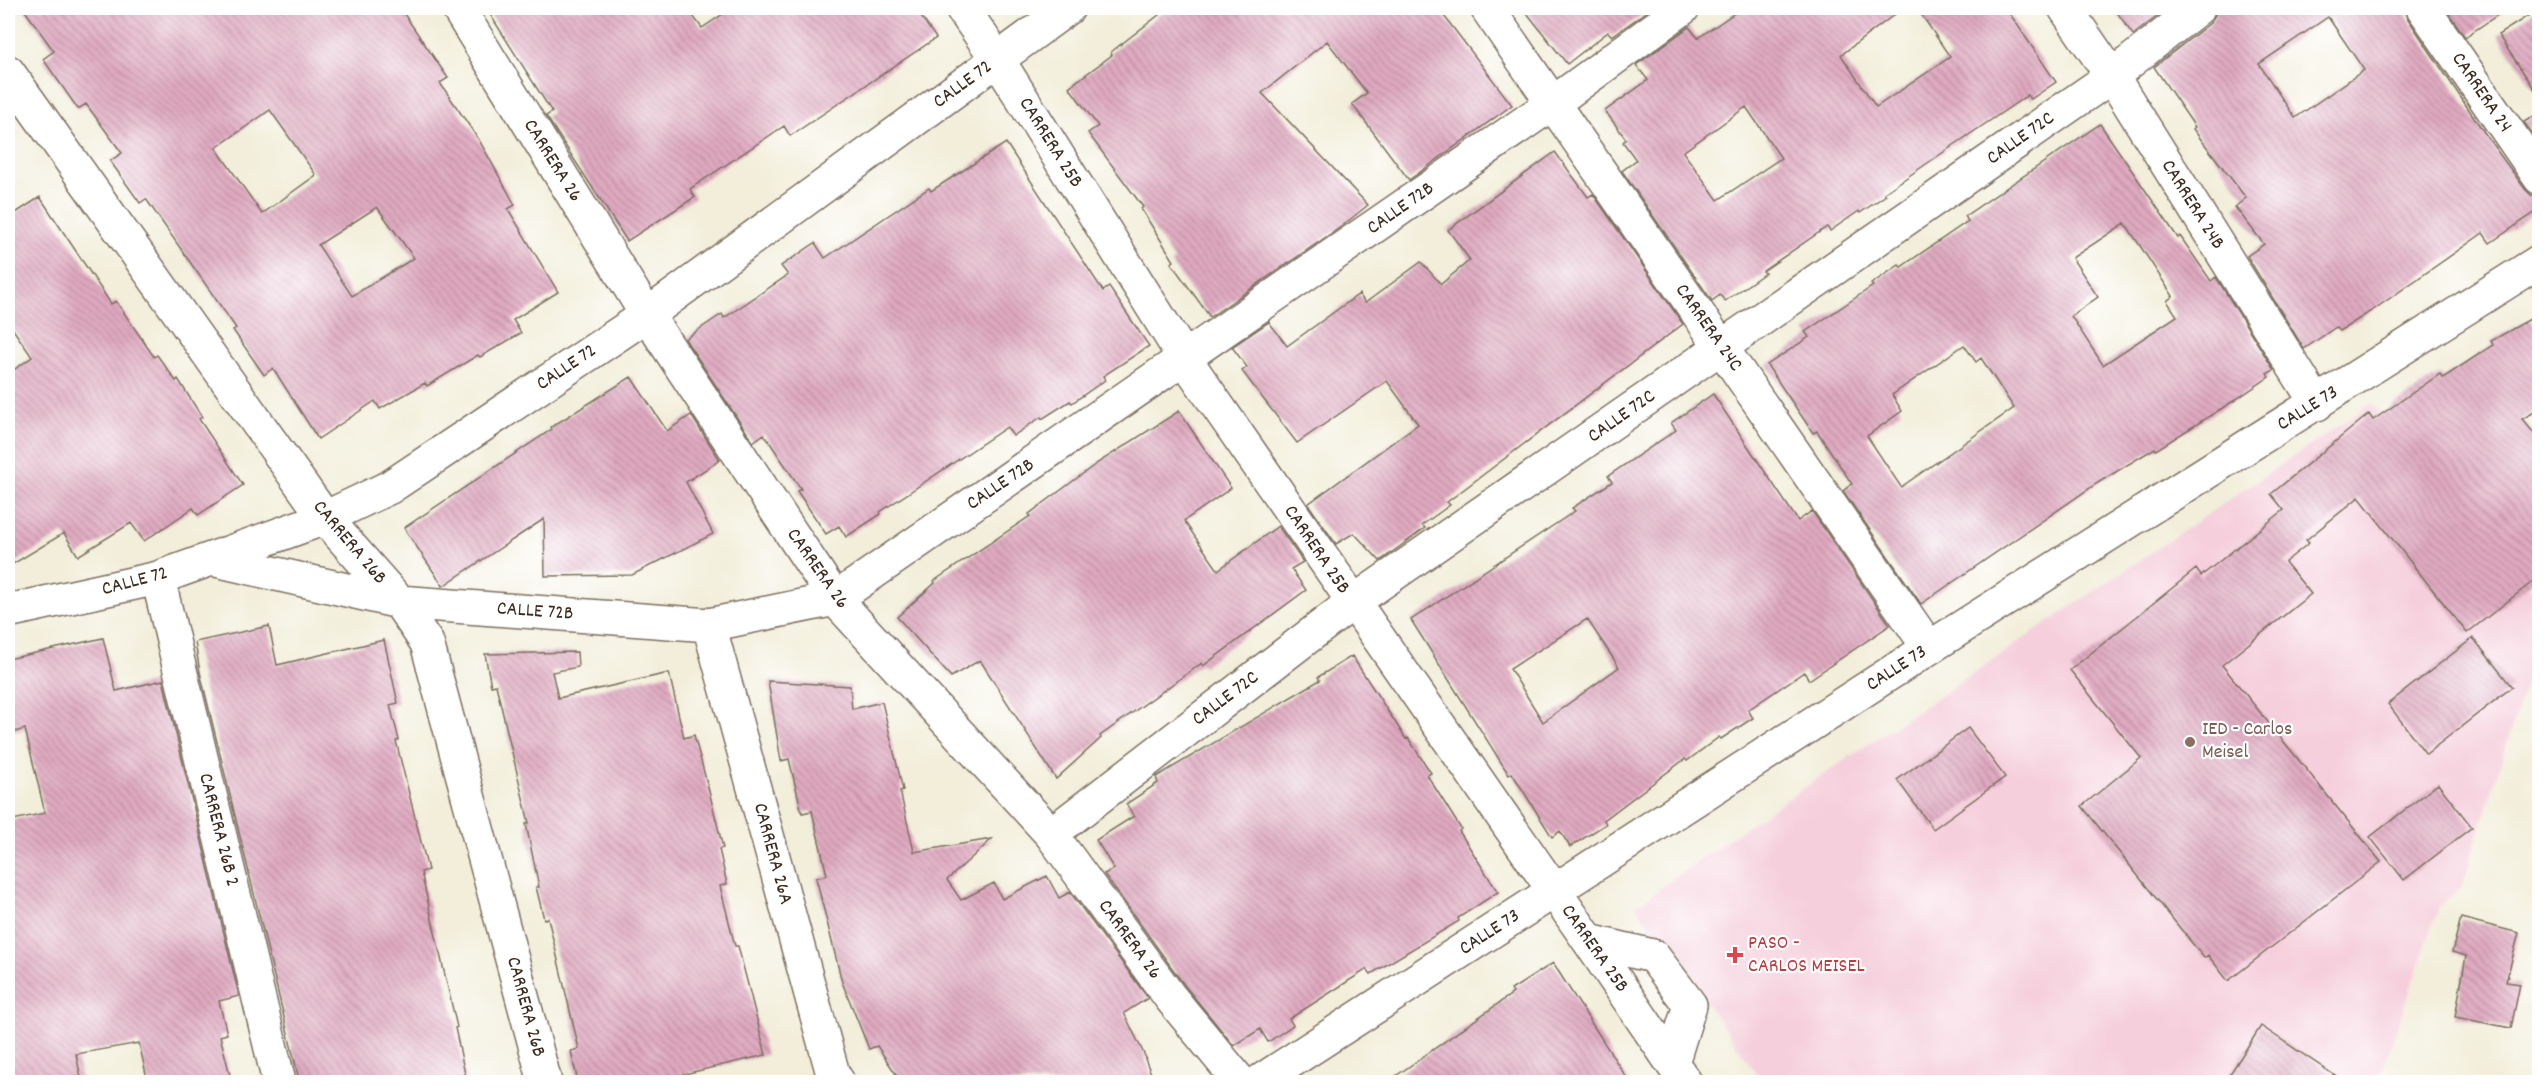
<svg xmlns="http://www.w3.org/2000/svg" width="2547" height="1090" font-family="Dekko,sans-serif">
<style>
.built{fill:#f5cfdc}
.building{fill:url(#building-back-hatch);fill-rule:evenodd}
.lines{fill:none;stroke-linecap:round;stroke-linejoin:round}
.minor-casing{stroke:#7b6f60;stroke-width:36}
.minor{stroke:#fff;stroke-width:33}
.education-dot{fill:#8d6e63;stroke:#fff;stroke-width:2}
.health-dot{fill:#e0444e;stroke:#fff;stroke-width:2}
.labels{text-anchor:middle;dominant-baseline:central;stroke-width:4.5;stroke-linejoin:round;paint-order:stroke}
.street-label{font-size:20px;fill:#3b2a1e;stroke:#fff}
.education-label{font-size:20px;fill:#785e54;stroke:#fff;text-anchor:start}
.health-label{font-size:20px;fill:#be3a42;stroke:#fff;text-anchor:start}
</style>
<defs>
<pattern id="building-back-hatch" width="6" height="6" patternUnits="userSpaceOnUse" patternTransform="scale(1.5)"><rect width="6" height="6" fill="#e0aac1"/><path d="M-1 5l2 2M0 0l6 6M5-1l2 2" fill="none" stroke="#b78b9c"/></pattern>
</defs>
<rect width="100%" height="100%" fill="#fff"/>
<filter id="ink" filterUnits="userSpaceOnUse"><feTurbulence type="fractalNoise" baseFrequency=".0167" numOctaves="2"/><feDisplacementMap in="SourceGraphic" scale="12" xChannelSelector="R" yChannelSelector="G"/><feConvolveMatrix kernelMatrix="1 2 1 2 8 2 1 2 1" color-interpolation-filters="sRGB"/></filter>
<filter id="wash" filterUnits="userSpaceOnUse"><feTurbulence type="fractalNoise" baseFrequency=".008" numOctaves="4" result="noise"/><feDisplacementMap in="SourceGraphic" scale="24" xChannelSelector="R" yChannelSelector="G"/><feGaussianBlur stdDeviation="1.35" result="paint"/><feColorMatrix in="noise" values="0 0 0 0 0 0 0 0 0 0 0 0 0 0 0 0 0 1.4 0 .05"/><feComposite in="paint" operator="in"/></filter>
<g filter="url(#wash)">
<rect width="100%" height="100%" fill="#f2eeda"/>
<path class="built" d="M2372,403l167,196v42l-77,245 -23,21 -61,175h-615l-127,-176 88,-64z"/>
<g id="blocks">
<path class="building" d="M23,8h377l48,70 -8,5 39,57 36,65 -7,4 50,83 -45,28 8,13 -41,24 -2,-2 -51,31 -2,-3 -45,26 -5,-8 -57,38 -45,-71 -9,7 -31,-45 3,-2 -90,-129 -6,4 -30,-42 12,-8 -36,-49 -8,5 -35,-50 11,-8zM270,110l46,65 -54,39 -46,-66zM377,207l37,51 -62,38 -34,-51z
M486,8h201l15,20 30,-20h183l21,30 -146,98 -6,-10 -94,63 5,8 -68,44 -81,-125 6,-4z
M1168,8h270l74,97 -103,75 -57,-76 15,-11 -40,-52 -65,52 106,112 -26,21 -132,91 -39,-54 3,-2 -33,-52 2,-2 -55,-74 10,-7 -29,-39 43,-32 -1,-3z
M1523,8h129l-40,28 -4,-4 -41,32z
M1742,8h161l-62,47 35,52 74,-50 -33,-49h89l50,74 -25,17 -3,-4 -74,50 -70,48 2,2 -26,18 -1,-2 -29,20 -3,-4 -64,44 2,2 -40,28 -5,-6 -8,6 -90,-130 14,-11 -13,-18 3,-3 -21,-28 43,-31 -12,-15 53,-38 9,11zM1746,107l35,51 -63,42 -35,-48z
M2114,8h54l-35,27z
M2216,8h189l3,11 84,125 33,45 6,6 9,1v13l-50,34 -7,-10 -107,75 -36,23 -4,-4 -32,22 -57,-93 17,-12 -29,-37 11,-9 -53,-69 2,-2 -41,-60 56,-44 5,-8zM2328,17l36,53 -69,48 -36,-54z
M2445,8h63l-43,29z
M2540,8v89l-42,-62z
M2540,112v32l-16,-22z
M2100,124l78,114 2,-2 31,45 5,-4 58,93 -7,4 2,3 -34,23 -79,50 -1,-2 -59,36 -175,120 -78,-113 9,-7 -35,-53 -4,2 -46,-68 42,-28 -4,-5 68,-46 -2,-2 28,-19 2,2 67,-46 -3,-5zM2125,223l48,73 -6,5 10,15 -74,49 -32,-49 27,-19 -26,-39zM1964,345l12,17 5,-4 33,50 -113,79 -34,-51 35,-25 -10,-16z
M1006,143l97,148 6,-4 40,59 -46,30 2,4 -33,23 -2,-2 -28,18 -1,-2 -28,19 -6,-9 -127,85 1,2 -35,23 -7,-11 -13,8 -29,-43 4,-2 -37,-55 -11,8 -68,-103 37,-25 2,4 64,-43 -7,-9 34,-23 10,15 104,-70 2,3z
M1555,152l33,45 5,-3 90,130 -236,178 3,3 -28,20 3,3 -45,33 -26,-28 -18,11 -28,-40 110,-80 -31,-43 -90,62 -55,-72 5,-4 -15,-20 37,-25 18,24 72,-52 6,9 56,-41 20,22 29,-24 -22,-30z
M40,197l71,107 5,-3 38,56 3,-2 19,26 2,-2 24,38 -3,2 44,66 -45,30 -5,-7 -49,33 -13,-18 -53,33 -14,-23 -56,34v-193l24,-17 -24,-35v-104z
M2530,319l10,17v73l-18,10 18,21v136l-73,57 -108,-136 -53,43 3,3 -24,19 26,32 -89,71 159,197 -153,119 -20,-26 -4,3 -122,-152 59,-48 -71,-88 126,-101 5,7 83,-66 -13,-16 98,-80 4,6 67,-46 3,4 50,-33 -2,-4z
M631,377l36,54 24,-16 29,45 -34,22 27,52 -81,41 -87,1 -1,-57 -101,67 -39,-58 148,-99 -1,-2z
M1713,394l85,127 14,-10 78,114 -81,55 -5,-8 -56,38 5,8 -32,21 -2,-2 -32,24 -2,-2 -81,61 2,4 -36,23 -10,-16 -8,6 -40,-64 -3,2 -98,-155 164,-109 -3,-3 40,-26 -4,-6 68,-46 -5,-7zM1587,619l32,48 -76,55 -33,-53z
M1179,411l52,77 -47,33 34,49 60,-44 25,36 -12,7 15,21 -103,76 -1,-3 -102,73 1,2 -45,41 -76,-119 -29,17 -54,-60 38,-34 -1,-2 96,-65 -1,-2 67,-50z
M269,626l8,39 107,-25 14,63 -8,2 9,35 -3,1 32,129 -7,2 36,155 -2,1 12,55h-167l-100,-411 -5,-30z
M103,638l13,53 47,-11 76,316 -20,5 8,33 -7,2 12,47h-84l-9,-40 -63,11 6,29h-74v-262l37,-8 -20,-84 -17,5v-75z
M2473,638l39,49 -86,67 -38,-50z
M577,652l1,15 -26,5 6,26 111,-25 15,65 10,-3 15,56 14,57 -4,1 8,35 -7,2 15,60h3l28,109 -120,28h-68l-7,-32 8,-2 -31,-131 -4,1 -8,-32h3l-13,-63 3,-1 -33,-138 -5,1 -6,-32z
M1352,656l54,83 2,-1 23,35 -4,2 34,54 -2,2 39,61 -40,26 1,3 -88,53 -4,-5 -78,50 4,6 -25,17 -8,-13 -26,17 -49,-60 -81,-112 10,-5 -18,-29 38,-24 -8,-12 32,-21 -2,-6 164,-97 -2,-3z
M768,681l82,5 2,23 30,-7 21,88 -3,1 14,61 78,-13 -45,41 14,20 33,-17 8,16 45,-23 12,22 11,-6 78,106 -24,15 22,45 -1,1 10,24h-253l-25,-37 -8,3 -27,-67 -26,-104 11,-3 -15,-64 -10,2 -13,-54 -8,2z
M1968,728l37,49 -72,52 -36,-49z
M2438,784l34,43 -68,53 -34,-43z
M2461,918l58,15 -13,49 14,2 -9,44 -56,-11 11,-61 -14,-4z
M1553,963l77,120h-244l127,-90 -2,-3z
M2261,1026l85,57h-122z"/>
</g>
</g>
<g filter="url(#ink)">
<use href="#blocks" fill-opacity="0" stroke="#7b6f60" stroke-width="1.5"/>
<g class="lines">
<g class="minor-casing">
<path id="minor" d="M458,8l189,307 188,284 216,235 119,163 70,85
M962,8l36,52 187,299 404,582 96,141
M1487,8l442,640
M2065,8l47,68 205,328
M2423,8l117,170
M8,72l317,446 74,84 28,41 118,439
M211,559l188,43 310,23 126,-26 718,-496 130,-95
M158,578l121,504
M8,611l150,-33 167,-60 65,-31 257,-172 421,-307
M709,625l124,449 5,8
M1051,834l301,-231 760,-527 86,-68
M1589,941l64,15 37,49 -18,58
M1259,1082l670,-434 611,-387"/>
</g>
<use href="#minor" class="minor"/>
</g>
</g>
<circle class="education-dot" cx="2190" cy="742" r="6"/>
<path class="health-dot" d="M1732 946h6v6h6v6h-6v6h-6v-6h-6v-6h6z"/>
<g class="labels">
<g class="street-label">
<text transform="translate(963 85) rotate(-36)">CALLE 72</text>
<text transform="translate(2481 93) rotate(56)">CARRERA 24</text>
<text transform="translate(2021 139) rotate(-35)">CALLE 72C</text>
<text transform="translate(1050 143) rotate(58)">CARRERA 25B</text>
<text transform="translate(552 161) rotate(58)">CARRERA 26</text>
<text transform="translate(2192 205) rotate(58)">CARRERA 24B</text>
<text transform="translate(1401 209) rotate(-35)">CALLE 72B</text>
<text transform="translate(1708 328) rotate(55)">CARRERA 24C</text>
<text transform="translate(567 368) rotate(-34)">CALLE 72</text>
<text transform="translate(2308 409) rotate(-32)">CALLE 73</text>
<text transform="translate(1622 417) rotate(-35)">CALLE 72C</text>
<text transform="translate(1001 485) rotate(-34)">CALLE 72B</text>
<text transform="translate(349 543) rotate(50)">CARRERA 26B</text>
<text transform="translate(1316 550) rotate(56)">CARRERA 25B</text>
<text transform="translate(817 569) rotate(55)">CARRERA 26</text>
<text transform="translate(135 582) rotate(-15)">CALLE 72</text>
<text transform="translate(535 612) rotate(4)">CALLE 72B</text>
<text transform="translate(1897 669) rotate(-33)">CALLE 73</text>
<text transform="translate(1226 699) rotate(-37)">CALLE 72C</text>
<text transform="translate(218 830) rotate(76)">CARRERA 26B 2</text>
<text transform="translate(772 854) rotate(75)">CARRERA 26A</text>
<text transform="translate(1490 933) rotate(-33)">CALLE 73</text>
<text transform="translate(1129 940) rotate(54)">CARRERA 26</text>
<text transform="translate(1594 949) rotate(55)">CARRERA 25B</text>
<text transform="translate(525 1007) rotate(75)">CARRERA 26B</text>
</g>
<g class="education-label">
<text x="2202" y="730">IED - Carlos<tspan x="2202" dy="23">Meisel</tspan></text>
</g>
<g class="health-label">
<text x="1748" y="944">PASO -<tspan x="1748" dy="23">CARLOS MEISEL</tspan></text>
</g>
</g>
<rect width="2547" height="1090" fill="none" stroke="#fff" stroke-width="30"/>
</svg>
